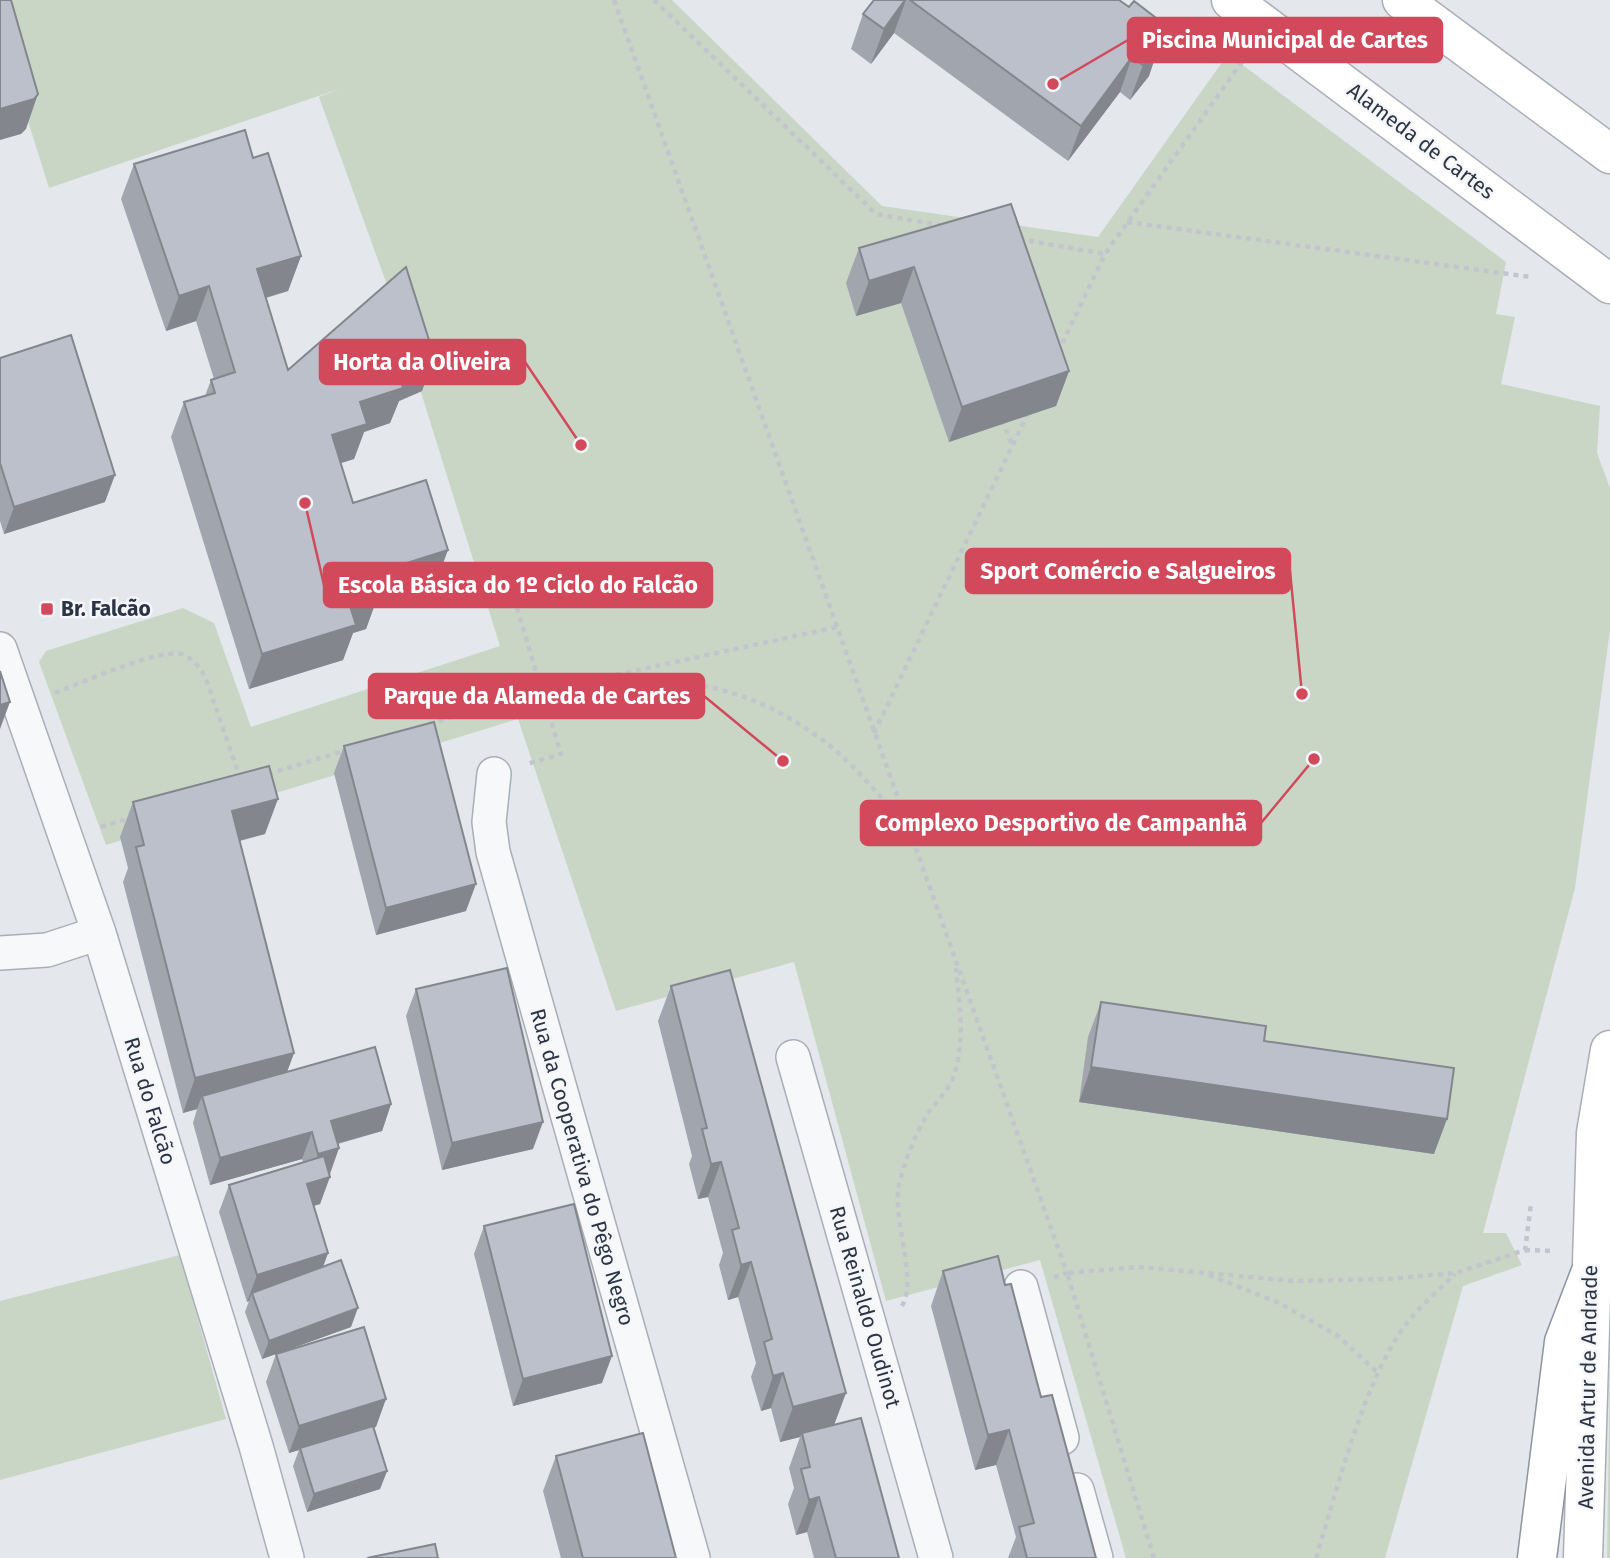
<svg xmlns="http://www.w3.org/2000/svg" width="1610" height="1558" font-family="'Fira Sans',sans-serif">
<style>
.green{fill:#c9d6c5}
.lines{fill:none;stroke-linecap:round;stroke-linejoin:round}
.minor-casing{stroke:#a9aeb7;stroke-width:36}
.secondary-casing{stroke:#a9aeb7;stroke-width:41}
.motorway-casing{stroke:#8b94a3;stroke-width:41}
.path{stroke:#c2c5cb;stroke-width:4.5;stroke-dasharray:5 5;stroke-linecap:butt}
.minor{stroke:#f7f8fa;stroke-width:33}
.secondary{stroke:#fff;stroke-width:38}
.motorway{stroke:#fff;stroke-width:38}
.wall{fill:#a1a5ae}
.shaded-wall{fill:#83868d}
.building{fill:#bbc0ca;stroke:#83868d;stroke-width:2}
.poi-dot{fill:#d1495b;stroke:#f4f6f9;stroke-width:2.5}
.labels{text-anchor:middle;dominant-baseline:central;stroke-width:5;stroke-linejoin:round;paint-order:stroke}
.street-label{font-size:21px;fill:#2b3445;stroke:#f4f6f9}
.poi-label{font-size:21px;font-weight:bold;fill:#2b3445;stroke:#f4f6f9;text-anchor:start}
.leader{fill:none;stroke:#d1495b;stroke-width:2.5}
.callout-dot{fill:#d1495b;stroke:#f4f6f9;stroke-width:2.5}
.callout{fill:#d1495b;stroke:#d1495b;stroke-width:2.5}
.callout-label{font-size:23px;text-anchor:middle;font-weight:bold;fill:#fff}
</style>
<rect width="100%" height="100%" fill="#e4e7ec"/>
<path class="green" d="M0,0h672l210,206 216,31 130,-183 278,208 -10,52 19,3 -14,67 99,22 -3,47 13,35v142l-35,258 -92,345h23l16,32 -59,21 -78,272h-259l-86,-298 -154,41 -92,-339 -178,49 -98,-292 -412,126 -67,-183 7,-11 137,-43 31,15 37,104 249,-81 -109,-350 -72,-199 20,-8 -290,99 -49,-156z
M180,1255l46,164 -226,61v-179z
M1610,1367v191h-3z"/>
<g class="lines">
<g class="minor-casing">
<path id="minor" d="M0,649l99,284 157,513 31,112
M494,774l-5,48 4,30 200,706
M0,953l47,-3 52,-17
M793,1057l143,501
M1021,1287l41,151
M1077,1490l19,68"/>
</g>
<g class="secondary-casing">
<path id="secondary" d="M1231,0l379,284
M1402,0l208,154
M1583,1558l13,-425 14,-83"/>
</g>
<g class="motorway-casing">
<path id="motorway" d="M1537,1558l27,-216 26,-68"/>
</g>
<path class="path" d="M614,0l453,1273 -13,4
M654,0l222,214 69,12
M1127,222l404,55
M1019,239l86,15
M1058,352l47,-98 139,-195
M1002,420l10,25
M517,608l44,146 -34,10
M587,681l250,-54
M55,693c27,-10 101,-44 126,-39 11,3 18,13 24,22l35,102
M429,724c133,-42 263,-78 388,12 34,24 62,59 89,91
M874,733l154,-320
M268,774l79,-24
M101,827l29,-9
M1525,1250l30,1
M1209,1275l70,28 59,33 41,38
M902,1306c16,-28 -10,-86 -3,-121 5,-23 16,-50 28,-70 8,-12 20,-23 25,-35 15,-36 7,-75 4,-112
M1154,1558l-87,-285 72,-6 155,14 94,-2 68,-6 69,-23 6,-46
M1316,1558c21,-68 48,-178 90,-234 14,-18 33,-34 49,-50"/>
<use href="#minor" class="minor"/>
<use href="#secondary" class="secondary"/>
<use href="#motorway" class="motorway"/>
</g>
<path class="wall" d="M874,0h245l10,7 31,14 -6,15 -5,40 -19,24 -10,-8 -52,69 -174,-128 -23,31 -20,-15 12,-35z
M253,158l48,98 -13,35 -22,7 22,72 146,-14 -12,35 -23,10 -9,22 -26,9 -10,27 -14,4 13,40 82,82 -60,19 -9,25 -13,4 -10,27 -94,29 -78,-252 13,-35 21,-6 6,-16 3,-1 -18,-58 -30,10 -45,-132 13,-35z
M1011,204l58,167 -13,35 -107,36 -48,-139 -45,13 -10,-33 13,-35z
M0,358l105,144 -101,32 -4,-13z
M344,746l122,165 -90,24 -42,-162z
M133,802l132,32 -25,7 54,212 -7,19 104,32 -9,27 -44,13 1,4 -19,56 -7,2 15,47 -5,14 28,60 -89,32 -17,-47 4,-11 -2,1 -28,-90 10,-27 74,-23 -1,-3 -92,26 -17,-62 4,-14 -14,4 -60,-231 5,-14 -8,-31z
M671,986l163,439 65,133h-85l-7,-26 -11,3 -8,-31 6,-16 -5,-20 11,-31 -20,5 -9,-34 -10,3 -10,-34 5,-14 -18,-66 -10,3 -9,-35 4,-12 -15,-56 -10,2 -9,-35 3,-8 -34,-135z
M416,989l117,160 -91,21 -36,-154z
M1101,1002l163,39 170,113 -355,-52 9,-65z
M484,1226l118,157 -89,23 -39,-152z
M943,1271l62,14 36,112 55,161h-88l8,-21 -20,-72 -21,5 -44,-164z
M276,1354l100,73h-2l13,44 -7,18 -73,23 -14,-46 6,-16 -10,3 -23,-71z
M556,1456l120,102h-115l-18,-67z"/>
<path class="shaded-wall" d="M905,0h1l-12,33 -23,31 13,-35z
M1160,21l-13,35 4,-23z
M1161,41l-12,35 -19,24 13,-35z
M1132,57l-12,35 -52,69 13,-35z
M38,94l-12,35 -5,5 -21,6v-31z
M301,256l-13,35 -44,13 13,-35z
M914,267l-13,36 -45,13 13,-35z
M209,286l-13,35 -30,10 13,-35z
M434,356l-12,35 -23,10 -9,22 -26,9 -10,27 -35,11 13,-35 28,-33 38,-31z
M1069,371l-13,35 -107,36 13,-35z
M115,475l-10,27 -101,32 10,-27z
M448,550l-13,35 -60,19 -9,25 -13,4 -10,27 -94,29 13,-35 87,-51 23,-29z
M10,702l-10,27v-24z
M278,799l-13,35 -46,12 13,-35z
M476,884l-10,27 -90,24 10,-27z
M294,1053l-13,35 -79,8 -5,13 -14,4 12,-35z
M1091,1067l356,52 -13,35 -355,-52z
M391,1104l-9,27 -61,17 10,-27z
M543,1122l-10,27 -91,21 10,-27z
M312,1132l-10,27 -92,26 10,-27z
M339,1148l-10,27 -20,6 9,-27z
M721,1162l-13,35 -10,2 13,-35z
M330,1177l-10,27 -23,7 10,-27z
M328,1253l-10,27 -66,13 -3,8 -2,1 10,-27z
M751,1262l-13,35 -10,3 13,-35z
M358,1308l-7,19 -89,32 7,-18z
M612,1356l-10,27 -89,23 10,-27z
M783,1373l-12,35 -10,3 12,-35z
M846,1393l-13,35 -31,5 -2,4 -20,5 13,-35z
M386,1399l-10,28 -75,23 -1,-2 -1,2 -10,3 10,-27z
M1009,1430l-13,35 -21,5 13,-35z
M387,1471l-7,18 -73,23 7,-18z
M819,1497l-12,35 -11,3 13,-35z"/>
<path class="building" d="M0,0h11l27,94 -4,5 -34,10z
M874,0h31l-21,29 -21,-15z
M910,0h209l10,7 5,-6 26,20 -9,12 10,8 -18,24 -11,-8 -51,69z
M245,130l8,28 15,-5 33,103 -44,13 31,101 118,-103 28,89 -36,15 5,17 -43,14 7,22 -35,11 21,68 73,-23 22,70 -76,24 7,20 -30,9 7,22 -94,29 -78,-252 31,-9 -4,-13 24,-8 -26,-86 -30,10 -45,-132z
M1011,204l58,167 -107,36 -48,-140 -45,14 -10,-33z
M71,335l44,140 -101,32 -14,-44v-105z
M0,671l10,31 -10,3z
M434,722l42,162 -90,24 -42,-162z
M269,766l9,33 -46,12 62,242 -99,25 -59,-231 8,-2 -11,-43z
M507,968l36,154 -91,21 -36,-154z
M730,970l116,423 -53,14 -10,-34 -10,3 -9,-34 8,-3 -21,-77 -10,3 -9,-35 7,-2 -18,-66 -10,2 -9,-35 5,-1 -36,-142z
M1101,1002l165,24 -2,15 190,27 -7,51 -356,-52z
M375,1047l16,57 -60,17 8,27 -21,6 -6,-22 -92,26 -18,-62z
M324,1156l6,21 -23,7 21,69 -71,22 -28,-90z
M574,1204l38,152 -89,23 -39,-153z
M998,1256l7,29 6,-1 30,113 11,-2 44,163h-69l-8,-31 15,-4 -25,-93 -21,5 -45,-164z
M341,1260l17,48 -89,33 -17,-48z
M364,1327l22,72 -87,27 -23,-72z
M861,1418l38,140h-63l-17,-61 -10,3 -8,-31 9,-2 -8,-34z
M373,1426l14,45 -73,23 -14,-46z
M643,1433l33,125h-93l-27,-102z
M435,1544l3,14h-71z"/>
<rect class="poi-dot" x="40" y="602" width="14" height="14" rx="3.5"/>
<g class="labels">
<g class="street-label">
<text transform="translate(1421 141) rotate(37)">Alameda de Cartes</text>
<text transform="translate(150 1101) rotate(73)">Rua do Falcão</text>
<text transform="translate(582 1167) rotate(74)">Rua da Cooperativa do Pêgo Negro</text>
<text transform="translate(865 1307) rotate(74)">Rua Reinaldo Oudinot</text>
<text transform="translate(1588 1387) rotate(-89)">Avenida Artur de Andrade</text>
</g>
<g class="poi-label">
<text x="61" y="609">Br. Falcão</text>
</g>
</g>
<path class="leader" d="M1053 84L1128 40M581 445L525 362M1302 694L1290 571M305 503L324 585M783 761L704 696M1314 759L1261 823"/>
<g class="callout-dot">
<circle cx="1053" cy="84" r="7"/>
<circle cx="581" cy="445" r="7"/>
<circle cx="1302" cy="694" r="7"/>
<circle cx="305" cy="503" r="7"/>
<circle cx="783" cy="761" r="7"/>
<circle cx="1314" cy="759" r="7"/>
</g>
<g class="callout">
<rect x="1128" y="18" width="314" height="44" rx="7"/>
<rect x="320" y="340" width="205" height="44" rx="7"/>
<rect x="966" y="549" width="324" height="44" rx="7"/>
<rect x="324" y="563" width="388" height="44" rx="7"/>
<rect x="369" y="674" width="335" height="44" rx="7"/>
<rect x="861" y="801" width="400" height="44" rx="7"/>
</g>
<g class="callout-label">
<text x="1285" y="48">Piscina Municipal de Cartes</text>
<text x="422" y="370">Horta da Oliveira</text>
<text x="1128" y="579">Sport Comércio e Salgueiros</text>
<text x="518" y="593">Escola Básica do 1º Ciclo do Falcão</text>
<text x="537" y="704">Parque da Alameda de Cartes</text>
<text x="1061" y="831">Complexo Desportivo de Campanhã</text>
</g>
</svg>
